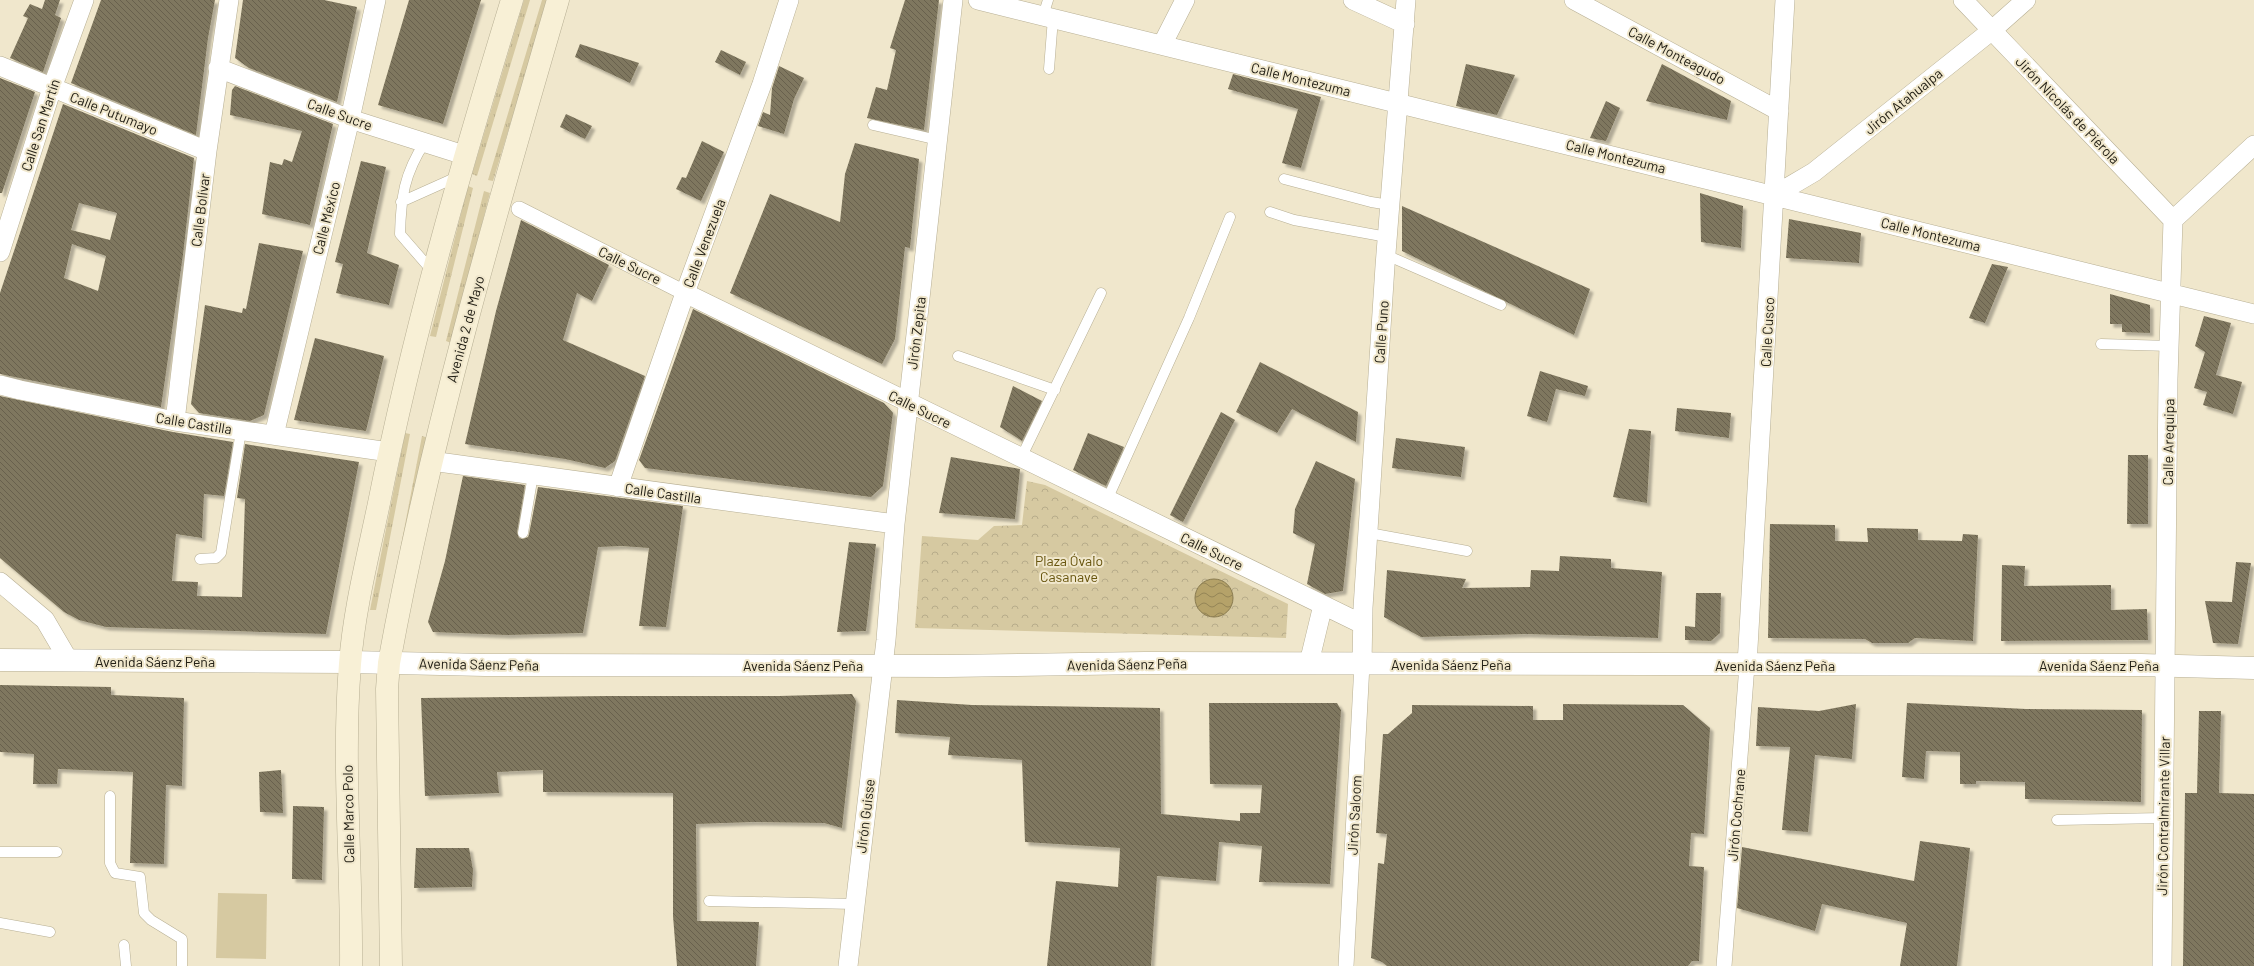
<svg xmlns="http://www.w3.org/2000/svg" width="2254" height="966" font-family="Barlow,sans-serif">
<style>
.grass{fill:url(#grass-tufts)}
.park{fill:url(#park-crowns)}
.garden{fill:#d6c9a1}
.water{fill:url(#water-waves);stroke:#897b50}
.building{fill:url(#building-back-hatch);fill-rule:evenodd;filter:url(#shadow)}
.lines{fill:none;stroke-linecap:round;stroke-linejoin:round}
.service-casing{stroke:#b7af94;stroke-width:11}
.pedestrian-casing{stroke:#b7af94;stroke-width:16}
.minor-casing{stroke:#b7af94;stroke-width:20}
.tertiary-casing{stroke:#b7af94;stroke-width:23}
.secondary-casing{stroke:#b7af94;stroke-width:23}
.service{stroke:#fff;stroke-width:10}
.pedestrian{stroke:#fff;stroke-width:15}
.minor{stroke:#fff;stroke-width:19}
.tertiary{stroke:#fff;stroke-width:22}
.secondary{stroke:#f8f0d6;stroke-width:22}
.labels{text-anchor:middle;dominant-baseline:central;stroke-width:4;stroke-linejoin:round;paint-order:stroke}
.street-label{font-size:14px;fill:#232016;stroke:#f0e7cc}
.park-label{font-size:14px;fill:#67540d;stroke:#f0e7cc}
</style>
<defs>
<pattern id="grass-tufts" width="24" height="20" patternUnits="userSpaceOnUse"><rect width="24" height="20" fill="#d6c9a1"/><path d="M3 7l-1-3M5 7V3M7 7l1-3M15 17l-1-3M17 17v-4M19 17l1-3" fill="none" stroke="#b7ac8a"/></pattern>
<pattern id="park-crowns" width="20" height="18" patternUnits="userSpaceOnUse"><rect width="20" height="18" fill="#d6c9a1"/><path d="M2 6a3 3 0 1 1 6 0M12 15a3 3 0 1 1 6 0" fill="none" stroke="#b7ac8a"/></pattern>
<pattern id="water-waves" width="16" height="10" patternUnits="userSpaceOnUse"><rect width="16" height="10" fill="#b5a269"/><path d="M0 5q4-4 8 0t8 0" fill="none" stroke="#938455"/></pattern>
<pattern id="building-back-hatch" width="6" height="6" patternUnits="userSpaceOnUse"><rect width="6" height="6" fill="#7f775e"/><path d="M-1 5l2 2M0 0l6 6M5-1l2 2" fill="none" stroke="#68614d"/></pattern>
<filter id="shadow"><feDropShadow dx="3.5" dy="3.5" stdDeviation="1" flood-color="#0004"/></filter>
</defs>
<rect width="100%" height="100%" fill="#f0e7cc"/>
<path class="grass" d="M524,0h6l-53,176 -5,-2z
M542,0h6l-55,181 -5,-1z
M468,186l5,2 -37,149 -6,-1z
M484,191l6,2 -39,150 -5,-2z
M405,433l5,1 -34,176h-6z
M422,436l6,2 -35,176 -5,-1z"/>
<path class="park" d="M1027,481l18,4 243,119 -2,34 -371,-10 7,-92 56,4 16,-14 28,-1z"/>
<path class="garden" d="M218,893l49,1 -1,65 -50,-1z"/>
<path class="water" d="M1195 598a19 19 0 1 1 38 0a19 19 0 1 1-38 0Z"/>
<path class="building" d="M45,0h15l-5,15 6,3 -18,54 -33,-14 18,-40 -5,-2 7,-12 12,5z
M101,0h114l-7,38 -12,97 -125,-52z
M243,0h81l33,7 -20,95 -88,-34 -14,-10z
M409,0h72l-38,124 -65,-19z
M905,0h34l-15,130 -57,-12 9,-31 11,3 9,-40 -6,-2z
M580,44l59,19 -9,20 -55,-26z
M721,50l25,12 -6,13 -25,-13z
M1466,64l49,11 -18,40 -41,-9z
M1662,64l69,37 -4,19 -81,-19z
M779,66l25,12 -10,21 -10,35 -26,-8 5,-14 7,3 2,-27z
M1233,74l88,23 -20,71 -19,-5 16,-54 -70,-20z
M0,78l35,14 -33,101h-2z
M235,86l98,38 -23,101 -48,-11 8,-52 12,3 2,-6 8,3 10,-31 -72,-16 2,-25z
M1606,101l14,7 -14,33 -16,-3z
M63,104l131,54 -11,97 -22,152 -161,-33v-81zM79,203l38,10 -7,27 -39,-10zM72,244l34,12 -8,35 -34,-13z
M566,114l26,12 -7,13 -25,-12z
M702,141l22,11 -23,49 -25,-12 6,-12 4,1z
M855,143l64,16 -9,89 -5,-1 -10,92 -13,25 -152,-71 40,-99 70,28 5,-48z
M361,161l25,6 -19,86 32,12 -10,40 -53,-12 7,-29 -8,-2z
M1700,193l43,13 -2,42 -40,-6z
M1402,206l188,83 -16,46 -172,-84z
M1789,219l72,14 -2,30 -73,-5z
M521,220l88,45 -17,36 -15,-8 -14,47 82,36 -30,85 -10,7 -40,-9 -100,-15 31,-133z
M259,243l44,8 -39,164 -14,6 -51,-8 -8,-9 14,-99 37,8 1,-5 3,1z
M1992,264l16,3 -23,56 -16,-5z
M2110,294l40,11v28l-28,-1v-8h-12z
M693,309l191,94 9,10 -10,73 -12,11 -226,-29 -6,-8z
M2204,316l27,7 -15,52 26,7 -9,32 -30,-9 4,-13 -13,-4 11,-36 -10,-6z
M315,338l69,18 -18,75 -72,-11z
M1260,362l98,50 -2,30 -64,-33 -15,24 -41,-21z
M1540,371l48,15 -3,10 -29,-7 -9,33 -20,-6z
M1013,386l29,15 -20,40 -22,-14z
M0,396l173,36 60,10 -9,54 -20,-2 -2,44 -26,-4 -4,47 26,1 -1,14 45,1 3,-98 -8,-1 8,-54 114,18 -33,172 -220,-7 -27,-7 -15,-8 -64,-54z
M1677,408l54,5 -2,25 -54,-7z
M1221,412l14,8 -52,102 -13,-7z
M1629,429l22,2 -4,72 -34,-6z
M1088,433l36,14 -18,39 -33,-16z
M1396,438l69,9 -4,30 -69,-9z
M2128,455h20v69h-21z
M951,457l69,12 -5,50 -76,-6z
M1316,461l39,18 -12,112 -18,3 -18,-10 8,-40 -22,-11 2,-24z
M463,476l62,9 -8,47 2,6 3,1 6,-2 1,-3 9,-47 145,19 -17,121 -27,-1 10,-78 -27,-2 -24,1 -15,86 -76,2 -74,-3 -5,-10 17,-61z
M1770,524l65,1v16l33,1 -1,-14 51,1v11l44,1 1,-7 15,1 -5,106 -58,-3 -7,5h-36l-7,-4 -97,-1z
M849,542l27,2 -10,87 -29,1z
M1560,556l51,3v9l51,4 -4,66 -131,-4 -106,3 -37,-20 3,-47 79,9 -4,9 68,-1 1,-17 28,1z
M2236,562l15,1 -13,81 -25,-1 -8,-42 27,1z
M2002,565l23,1 -1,20 87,-1v25l36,-1 1,31 -147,1z
M1696,593h25l-1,40 -9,8 -26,-1v-14l10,1z
M0,685l111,2v8l73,3 -2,88 -16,-1 -2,79 -34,-1 3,-91 -75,-3 -1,15h-24l1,-30 -34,-2z
M852,694l4,7 -14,127 -18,-5 -71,-1 -57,2 1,97 62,1 -3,44h-79l-4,-50v-123l-130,-1v-22l-46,2 2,21 -74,3 -4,-98 187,-2h171z
M897,700l75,5 188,3 1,106 79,7v-8h20l2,-28 -52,-1 -1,-81h128l4,7 -11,174 -71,-2 3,-36 -43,-4 -3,39 -59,-5 -6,90h-104l9,-85 62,6 2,-39 -95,-6 -3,-82 -74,-5 2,-18 -55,-4z
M1907,703l119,6 116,1 -1,92 -116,-3v-17l-49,-1v3h-16v-32l-34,-1 -2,28 -22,-2z
M1563,704l120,1 27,23 -6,106 -13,-1 -2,33 15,1 -5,94h-7l-4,5h-301l-5,-4 -11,-4 7,-95 6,1 3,-30 -11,-1 7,-99h5l24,-21v-8l121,1v14h30z
M1856,704l-4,55 -37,-4 -7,77 -26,-2 8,-83 -34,-1 2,-39 61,4z
M2199,711h22l-2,82 35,1v172h-71l2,-173h12z
M281,770l2,43 -23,-1 -1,-40z
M293,806l31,1 -2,73 -30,-1z
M1920,841l50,7 -13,118h-57l7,-43 -85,-19 -7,27 -78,-23 5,-61 172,34z
M416,848h53l4,22 -1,17 -58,1z"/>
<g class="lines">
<g class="service-casing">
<path id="service" d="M1043,16l5,-16
M1049,69l4,-51
M873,125l65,15
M425,142c-21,32 -24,55 -25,92l33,38
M1284,179l87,23 19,3
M401,202l58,-26
M1270,212l24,8 93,17
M1386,255l115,50
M2101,344l69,2
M958,356l97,34
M1021,458l80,-165
M1107,500l82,-182 41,-101
M523,533l10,-58
M1369,533l98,18
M200,559l16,-1 5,-5 20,-122
M110,796v67l5,10 25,4 4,36 7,7 31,19v27
M2057,820l106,-2
M0,852h57
M709,901l146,3
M0,923l50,9
M124,945l2,21"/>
</g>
<g class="pedestrian-casing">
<path id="pedestrian" d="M519,209l166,84
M1346,966l16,-302
M1724,966l23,-301"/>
</g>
<g class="minor-casing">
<path id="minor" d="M978,0l1276,314
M1353,0l52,24
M1574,0l205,111
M1963,0l210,220
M1162,45l23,-45
M0,66l207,85
M218,68l132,51 114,36
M1775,195l39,-23 177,-141 35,-31
M2173,220l81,-75
M0,252l52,-164 32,-88
M685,293l677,331
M0,385l20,5 155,31 214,31
M175,421l32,-270 22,-151
M274,435l76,-316 26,-119
M431,461l464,63
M618,487l67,-194 77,-209 27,-84
M0,582l45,38 24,41
M1309,663l14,-58
M1362,664l1,-56 22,-342 21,-266
M1747,665l38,-665
M848,966l38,-326 9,-116 58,-524
M2162,966l6,-587 5,-159"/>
</g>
<g class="tertiary-casing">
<path id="tertiary" d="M0,660l350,2 135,3 462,1 198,-3 996,2 113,3"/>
</g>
<g class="secondary-casing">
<path id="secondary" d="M351,966c1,-101 -9,-202 -1,-302 4,-54 18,-108 29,-161 34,-170 82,-337 133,-503
M391,966l-4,-277 2,-26c41,-225 105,-444 169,-663"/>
</g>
<use href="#service" class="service"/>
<use href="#pedestrian" class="pedestrian"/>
<use href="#minor" class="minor"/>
<use href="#tertiary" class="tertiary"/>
<use href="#secondary" class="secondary"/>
</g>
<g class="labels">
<g class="street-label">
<text transform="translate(1677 55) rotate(28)">Calle Monteagudo</text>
<text transform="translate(1301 79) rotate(14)">Calle Montezuma</text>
<text transform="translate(1903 101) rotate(-39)">Jirón Atahualpa</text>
<text transform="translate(2068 110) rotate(46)">Jirón Nicolás de Piérola</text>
<text transform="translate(114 113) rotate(22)">Calle Putumayo</text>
<text transform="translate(340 114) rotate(20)">Calle Sucre</text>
<text transform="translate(40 125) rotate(-72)">Calle San Martín</text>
<text transform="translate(1616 156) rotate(14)">Calle Montezuma</text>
<text transform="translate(200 210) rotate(-83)">Calle Bolívar</text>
<text transform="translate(326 218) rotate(-76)">Calle México</text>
<text transform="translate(1931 234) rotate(14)">Calle Montezuma</text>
<text transform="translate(704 243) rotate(-69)">Calle Venezuela</text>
<text transform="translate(630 265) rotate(26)">Calle Sucre</text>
<text transform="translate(465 329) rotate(-75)">Avenida 2 de Mayo</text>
<text transform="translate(1381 332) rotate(-86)">Calle Puno</text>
<text transform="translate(1767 332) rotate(-87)">Calle Cusco</text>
<text transform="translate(916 333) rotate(-83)">Jirón Zepita</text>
<text transform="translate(920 409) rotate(26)">Calle Sucre</text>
<text transform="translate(194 423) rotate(9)">Calle Castilla</text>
<text transform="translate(2168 442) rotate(-89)">Calle Arequipa</text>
<text transform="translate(663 493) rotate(8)">Calle Castilla</text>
<text transform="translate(1212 551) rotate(26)">Calle Sucre</text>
<text x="155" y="661">Avenida Sáenz Peña</text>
<text transform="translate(479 664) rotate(1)">Avenida Sáenz Peña</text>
<text transform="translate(1127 664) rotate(-1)">Avenida Sáenz Peña</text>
<text x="1451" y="664">Avenida Sáenz Peña</text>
<text x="803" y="665">Avenida Sáenz Peña</text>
<text x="1775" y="665">Avenida Sáenz Peña</text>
<text x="2099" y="665">Avenida Sáenz Peña</text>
<text transform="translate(348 814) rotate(-91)">Calle Marco Polo</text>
<text transform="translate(1354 815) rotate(-87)">Jirón Saloom</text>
<text transform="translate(1736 815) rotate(-85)">Jirón Cochrane</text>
<text transform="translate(865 816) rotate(-83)">Jirón Guisse</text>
<text transform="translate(2163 816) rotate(-89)">Jirón Contralmirante Villar</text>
</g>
<g class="park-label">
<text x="1069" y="560">Plaza Óvalo<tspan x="1069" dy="16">Casanave</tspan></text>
</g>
</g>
</svg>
